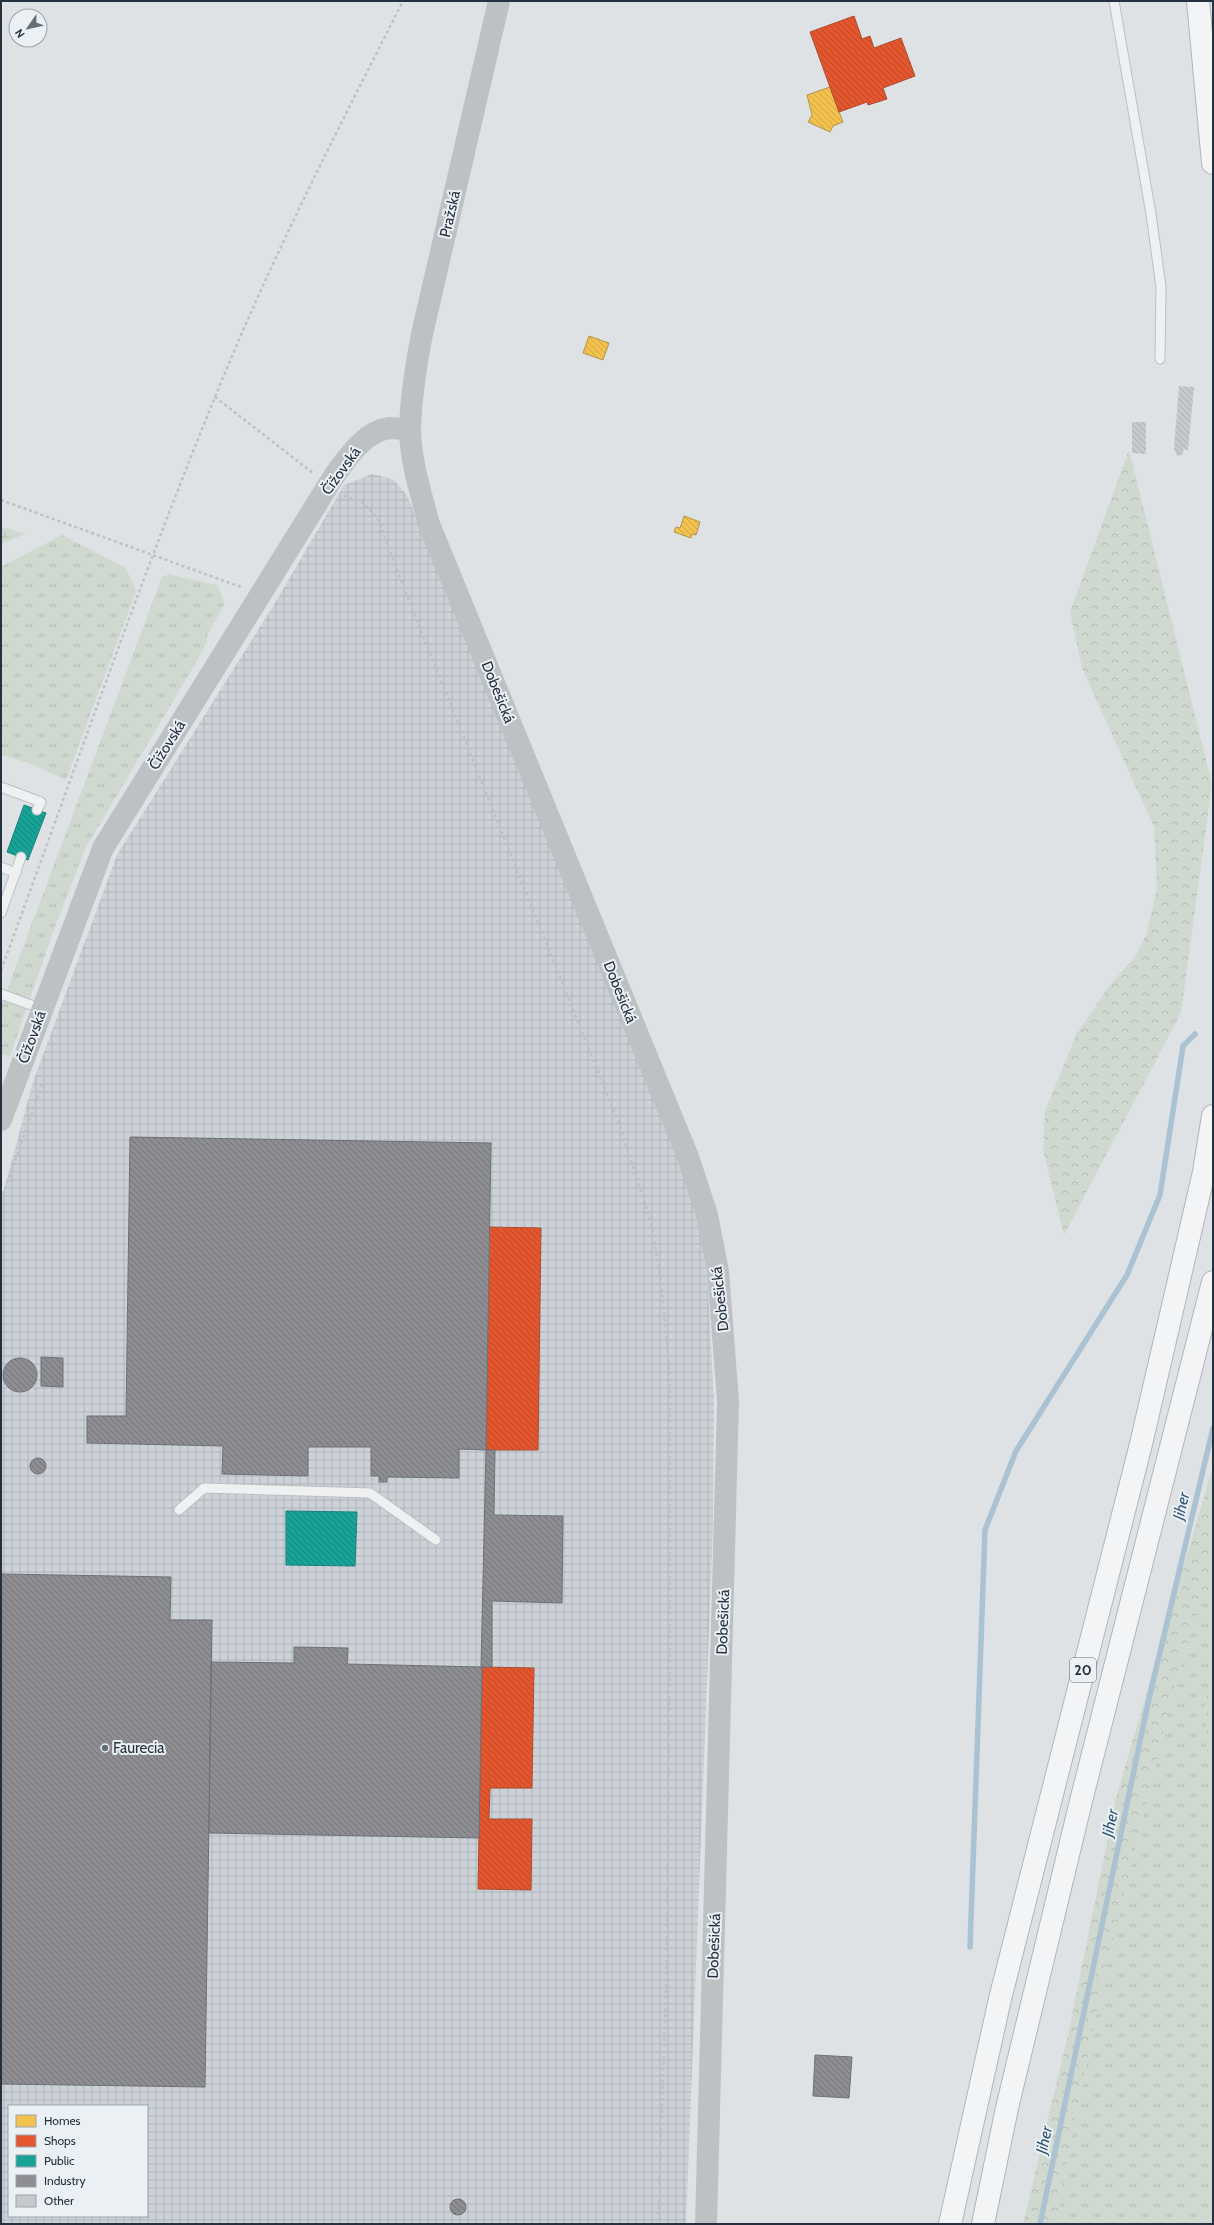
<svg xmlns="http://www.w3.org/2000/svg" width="1214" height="2225" font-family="Cabin,sans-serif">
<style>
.industrial{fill:url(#industrial-grid);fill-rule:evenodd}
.grass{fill:url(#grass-tufts)}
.forest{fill:url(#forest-crowns)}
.wetland{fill:url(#wetland-marsh)}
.homes{fill:url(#homes-back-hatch);stroke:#b49649}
.shops{fill:url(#shops-back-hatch);stroke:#ab4c33}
.public{fill:url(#public-back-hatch);stroke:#1b817d}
.industry{fill:url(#industry-back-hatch);stroke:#6e7179}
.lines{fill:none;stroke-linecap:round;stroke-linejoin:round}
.stream{stroke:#aac2d2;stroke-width:5.5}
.building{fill:url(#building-back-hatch)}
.lane-casing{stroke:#bdc0c2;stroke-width:11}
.highway-casing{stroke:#b1b5b9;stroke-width:24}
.path{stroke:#bec1c4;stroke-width:2.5;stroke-dasharray:3 3;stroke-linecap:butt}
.lane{stroke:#eef0f1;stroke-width:9}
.secondary{stroke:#bdc1c4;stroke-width:22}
.highway{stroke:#f3f4f5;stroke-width:22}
.poi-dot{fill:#666f78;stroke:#ebf0f5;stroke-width:1.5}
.labels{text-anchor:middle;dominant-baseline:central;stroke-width:4;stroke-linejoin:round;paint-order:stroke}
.shield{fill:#ebf0f5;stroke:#606a75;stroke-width:1}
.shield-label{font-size:14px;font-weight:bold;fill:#25313e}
.street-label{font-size:15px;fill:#25313e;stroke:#ebf0f5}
.poi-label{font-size:15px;fill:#25313e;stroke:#ebf0f5;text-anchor:start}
.water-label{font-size:16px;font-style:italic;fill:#2d5474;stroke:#ebf0f5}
</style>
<defs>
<pattern id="industrial-grid" width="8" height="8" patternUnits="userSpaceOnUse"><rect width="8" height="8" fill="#ccd2d8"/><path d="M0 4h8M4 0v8" fill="none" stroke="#afb5ba"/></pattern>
<pattern id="grass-tufts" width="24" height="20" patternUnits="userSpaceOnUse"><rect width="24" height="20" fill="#d0d9cf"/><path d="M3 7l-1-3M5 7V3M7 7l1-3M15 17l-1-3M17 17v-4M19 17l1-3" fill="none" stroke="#b2bbb3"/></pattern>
<pattern id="forest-crowns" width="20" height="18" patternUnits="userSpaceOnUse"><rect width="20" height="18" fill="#d0d9cf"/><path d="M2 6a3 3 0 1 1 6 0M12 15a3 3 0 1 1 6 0" fill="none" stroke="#b2bbb3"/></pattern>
<pattern id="wetland-marsh" width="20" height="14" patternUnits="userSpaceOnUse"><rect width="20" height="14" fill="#d0d9cf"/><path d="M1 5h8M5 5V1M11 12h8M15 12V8" fill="none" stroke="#b2bbb3"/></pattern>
<pattern id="homes-back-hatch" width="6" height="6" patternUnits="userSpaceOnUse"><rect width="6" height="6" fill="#f2c14e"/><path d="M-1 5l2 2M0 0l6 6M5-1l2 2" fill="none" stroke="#cfa645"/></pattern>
<pattern id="shops-back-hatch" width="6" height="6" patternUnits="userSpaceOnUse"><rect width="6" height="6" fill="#e4572e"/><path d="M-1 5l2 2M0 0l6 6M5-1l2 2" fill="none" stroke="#b94929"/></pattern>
<pattern id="public-back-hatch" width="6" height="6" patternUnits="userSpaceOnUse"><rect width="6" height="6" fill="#17a398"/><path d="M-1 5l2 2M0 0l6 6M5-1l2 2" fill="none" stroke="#15857d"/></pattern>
<pattern id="industry-back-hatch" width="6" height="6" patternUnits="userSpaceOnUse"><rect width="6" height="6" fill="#8d8d92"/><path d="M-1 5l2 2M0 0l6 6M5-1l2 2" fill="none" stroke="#737479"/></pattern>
<pattern id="building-back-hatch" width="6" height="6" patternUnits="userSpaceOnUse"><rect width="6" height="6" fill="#c7cacc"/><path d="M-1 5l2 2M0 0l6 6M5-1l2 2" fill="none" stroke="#abaeb0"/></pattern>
</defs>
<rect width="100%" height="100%" fill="#dfe2e4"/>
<path class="industrial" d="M372,474l21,5 14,16 272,666 19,61 9,50 7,128 -1,126 -27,698h-685v-1023l32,-119 84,-227 158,-252 69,-118zM9,2106h138v110h-138z"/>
<path class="grass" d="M62,535l64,33 10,23 -70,189 -37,-17 -28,-8v-188z
M169,574l48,11 8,18 -17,31 -2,9 -5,11 -116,195 -33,86 -42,121 -9,-2v-48l161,-429z
M1202,1595l11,1v69l-8,37 3,63 5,20v439h-156l8,-52 37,-186 72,-298z"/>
<path class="forest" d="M1129,450l83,334 -31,229 -117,222 -21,-85 2,-39 31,-76 33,-49 27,-31 11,-22 10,-46 -3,-60 -72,-159 -12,-56z
M1213,1466v130h-11l-28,92 -72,298 -37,186 -8,52h-34l45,-189 48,-237z
M1213,1665v120l-5,-20 -3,-63z"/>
<path class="wetland" d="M1,527l24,7 -24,10z"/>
<path class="homes" d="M830,87l13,35 -10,4 -3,6 -22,-10 4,-7 -5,-20z
M589,336l20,7 -6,17 -20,-7z
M684,516l16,6 -4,13 -4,-1 -1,4 -17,-6 2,-5 4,1z"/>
<path class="shops" d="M854,16l8,23 8,-3 4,12 27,-10 14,38 -32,12 4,11 -19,6 -1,-3 -28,10 -29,-80z
M489,1227l52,1 -3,222h-52z
M482,1667l52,1 -2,120h-42l-1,31h43l-1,71 -53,-1z"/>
<path class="public" d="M24,805l22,8 -18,47 -21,-8z
M286,1511l71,1 -2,54 -69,-1z"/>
<path class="industry" d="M130,1137l361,6 -5,307 -27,-1v29l-72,-1v5h-8v-6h-8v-29h-63v29l-86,-2 1,-28 -136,-3v-27h39z
M41,1357l22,1v29l-22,-1z
M3 1375a17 17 0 1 1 34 0a17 17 0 1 1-34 0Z
M486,1450h9l-1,65 69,1 -1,87 -70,-2v66h-11z
M30 1466a8 8 0 1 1 16 0a8 8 0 1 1-16 0Z
M1,1574l170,3 -1,43h42l-7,467 -204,-3z
M294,1647l54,1 -1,16 135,3 -3,171 -270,-5 2,-171 83,1z
M815,2055l37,2 -3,41 -36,-2z
M450 2207a8 8 0 1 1 16 0a8 8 0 1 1-16 0Z"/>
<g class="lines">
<path class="stream" d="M970,1947l15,-417 31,-79 111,-176 33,-80 23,-149 12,-12
M1040,2224l108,-521 65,-275"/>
</g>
<path class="building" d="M1179,386l15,1 -6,63 -5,-1v5l-6,2 -3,-8z
M1132,422h14v32l-14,-1z"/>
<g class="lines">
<g class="lane-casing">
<path id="lane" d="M1114,1l37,213 10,73 -1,72
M1,787l40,15 -4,8
M1,867l15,6
M1,913l20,-56
M1,994l41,15
M179,1510l25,-22 166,5 66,47"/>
</g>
<g class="highway-casing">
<path id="highway" d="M1198,1l15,162
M950,2224l50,-225 141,-555 63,-272 9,-56
M983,2224l24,-116 74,-307 132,-519"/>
</g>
<path class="path" d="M215,397l98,76
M344,496l18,6 15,15 34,89 208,518 32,98 10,58 9,98v278l-4,335 -8,233
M1,500l240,87
M1,970c71,-191 137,-385 214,-573 55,-136 122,-266 188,-396
M1,1200l44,-123 -5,-2
M134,2219l38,2"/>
<use href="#lane" class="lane"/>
<path class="secondary" d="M499,1l-77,333c-6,31 -11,63 -12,94 0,32 11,66 19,96l259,633 19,58 11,56 10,130 -22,823
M1,1120l102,-272 231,-372c13,-18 31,-45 55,-48 6,0 14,1 21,2"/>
<use href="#highway" class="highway"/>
</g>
<circle class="poi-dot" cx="105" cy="1748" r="4"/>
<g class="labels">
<rect class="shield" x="1070" y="1658" width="26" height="24" rx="3"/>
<g class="shield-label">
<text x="1083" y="1670">20</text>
</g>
<g class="street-label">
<text transform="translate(450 214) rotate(-77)">Pražská</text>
<text transform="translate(341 471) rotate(-54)">Čížovská</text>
<text transform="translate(498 692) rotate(68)">Dobešická</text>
<text transform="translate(167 745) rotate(-58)">Čížovská</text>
<text transform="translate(620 992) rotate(68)">Dobešická</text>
<text transform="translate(32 1037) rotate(-70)">Čížovská</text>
<text transform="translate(720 1299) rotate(-96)">Dobešická</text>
<text transform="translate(723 1622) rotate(-88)">Dobešická</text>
<text transform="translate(714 1946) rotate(-88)">Dobešická</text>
</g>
<g class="poi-label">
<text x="113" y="1748">Faurecia</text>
</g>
<g class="water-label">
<text transform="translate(1181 1506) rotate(-77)">Jiher</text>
<text transform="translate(1110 1823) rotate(-78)">Jiher</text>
<text transform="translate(1044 2140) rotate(-78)">Jiher</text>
</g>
</g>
<rect width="1214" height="2225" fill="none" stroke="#25313e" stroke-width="4"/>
<rect x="8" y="2105" width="140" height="112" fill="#ebf0f5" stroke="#9ca4ac"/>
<rect x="16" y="2115" width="20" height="12" fill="#f2c14e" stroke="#9ca4ac"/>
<text x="44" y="2125" font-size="12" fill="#25313e">Homes</text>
<rect x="16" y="2135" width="20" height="12" fill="#e4572e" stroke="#9ca4ac"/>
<text x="44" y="2145" font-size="12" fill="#25313e">Shops</text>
<rect x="16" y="2155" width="20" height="12" fill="#17a398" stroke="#9ca4ac"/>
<text x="44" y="2165" font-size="12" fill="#25313e">Public</text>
<rect x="16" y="2175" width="20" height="12" fill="#8d8d92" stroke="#9ca4ac"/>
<text x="44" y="2185" font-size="12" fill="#25313e">Industry</text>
<rect x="16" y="2195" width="20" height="12" fill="#c7cacc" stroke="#9ca4ac"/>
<text x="44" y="2205" font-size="12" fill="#25313e">Other</text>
<g transform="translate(28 28) rotate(236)"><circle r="19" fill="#ebf0f5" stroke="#9ca4ac"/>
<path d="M0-3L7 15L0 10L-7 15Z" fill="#666f78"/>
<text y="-6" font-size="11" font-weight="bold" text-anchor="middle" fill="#25313e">N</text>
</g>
</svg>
